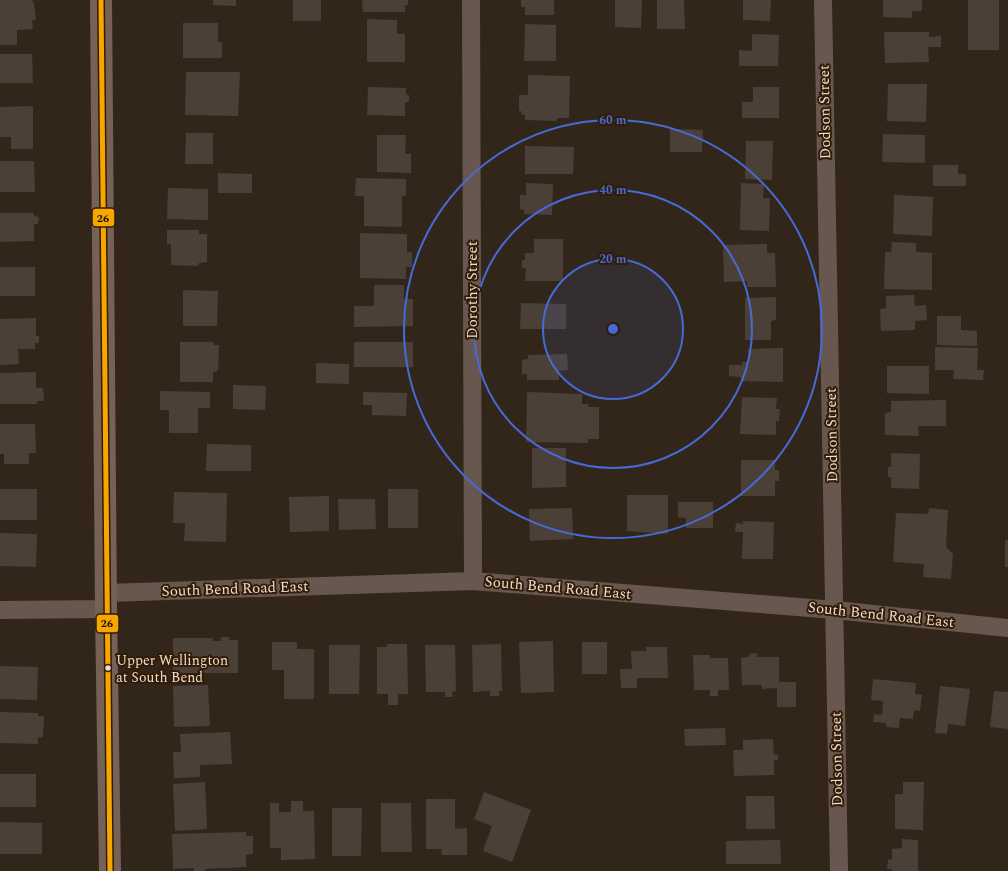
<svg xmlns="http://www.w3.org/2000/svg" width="1008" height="871" font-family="Spectral,serif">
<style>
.building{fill:#4a4037}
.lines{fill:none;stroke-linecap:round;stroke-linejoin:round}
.minor{stroke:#68574f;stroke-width:18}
.secondary{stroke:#756156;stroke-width:22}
.bus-1-casing{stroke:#321c06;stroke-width:8}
.bus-1{stroke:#f7a600;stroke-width:5}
.ring{fill:none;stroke:#466ad6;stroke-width:2}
.bus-dot{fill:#ebdccf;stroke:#321c06;stroke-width:1.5}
.labels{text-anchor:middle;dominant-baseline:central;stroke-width:4;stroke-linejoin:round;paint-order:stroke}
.bus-label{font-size:14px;fill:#ebdccf;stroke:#321c06;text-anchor:start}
.street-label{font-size:15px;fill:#ebdccf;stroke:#321c06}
.centre{fill:#466ad6;stroke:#321c06;stroke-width:2}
.ring-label{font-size:12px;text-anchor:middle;font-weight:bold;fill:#466ad6;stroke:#321c06;stroke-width:4;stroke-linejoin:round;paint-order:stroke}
.line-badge{stroke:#321c06;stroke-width:1.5}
.pale-badge-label{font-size:11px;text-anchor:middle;font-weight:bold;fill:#111}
</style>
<rect width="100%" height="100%" fill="#32261a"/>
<path class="building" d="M0,0h32l2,3 2,17h-4l1,9 -16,1v15h-17z
M213,0h23v6l-23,-1z
M293,0h28v21h-28z
M362,0h46v5h-3v7h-42z
M521,0h33v15h-29v-8h-4z
M615,0h27l-1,28 -26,-1z
M657,0h27l1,29h-28z
M743,0h28l-1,21 -27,-1z
M883,0h39v11h-10v7l-29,-1z
M968,0h31v50h-31z
M367,19l30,1v14h8v28h-38z
M183,23h35v19h4v16h-39z
M525,24l31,1v36h-32z
M884,32h45v5l12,-1v11h-13l1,15 -44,1z
M752,34l27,1 -1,31h-39v-16l13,1z
M0,54h32l1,29h-33z
M186,72h54l-2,44 -53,-1z
M528,75l42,1 -1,42h-12v3l-32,-1v-5h-3l-1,-4h-2v-16h9z
M888,84h39l-1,38 -39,-1z
M368,87l38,1v6l3,1v7h-4v14l-38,-1z
M753,87h26v31h-37v-16h11z
M33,106v43h-22v-12h-11v-30z
M670,129l33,1 -1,22h-32z
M186,133h27v31h-28z
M883,134l42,1v28l-43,-1z
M377,135h29l-1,19h6v19l-34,-1z
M746,141h27l-1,39 -27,-1z
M525,146l49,1 -1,27h-48z
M0,161h34l1,31h-35z
M933,165h25v9h8v12h-33z
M218,173l34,1v19h-34z
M356,178l50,1v17h-4v31l-38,-1v-30h-9z
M526,183l27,1 -1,31 -28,-1v-4l-4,-1v-14h6z
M741,183l23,1 -1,14h7l-1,33 -29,-1z
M168,188l40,1v31l-41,-1z
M894,195l39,2 -1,39 -39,-2z
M0,213h34v3l5,1 -1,7h-4v17l-34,1z
M167,230h32v4h8v28l-8,1 -1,3 -27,-1v-21h-4z
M360,233l47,1v18h5v15h-6v12l-46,-1z
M534,239h29v42h-38l1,-13h-4v-8h3v-7h9z
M892,242l24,1v9l16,1v37l-48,-1 1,-37h6z
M767,244v9h8l1,34h-29v-6l-23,1 -1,-37z
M0,267h35v29h-35z
M374,285h30v14h9v27l-59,1v-21h20z
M183,290l35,1 -1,35h-34z
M914,295l1,11 11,-1 1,15 -12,1v9l-34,1 -1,-22 6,-1v-12z
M776,297v23l-5,1v19h-26v-42z
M521,303l45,1v25h-46z
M937,316h24v14l16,1v15l-40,-1z
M36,318v18h3v7h-4v6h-17l1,15 -19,1v-46z
M180,342h33l1,3h5l-1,26 -5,1v10h-33z
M354,342h59v25h-59z
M935,347l43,1 -1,22h7l-1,10 -30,-1 1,-9h-19z
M783,348v34l-42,-1v-4l-12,-1v-11h13v-3h6v-13z
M567,354l1,16 -9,1v9h-32v-6h-5v-14l6,-1v-4z
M316,363l33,1v20l-33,-1z
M887,366h42v28l-42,-1z
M36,372v16h7l1,13h-7v3h-37v-31z
M233,385l33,1 -1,24 -32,-1z
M160,391l50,1v16h-12v25h-29v-23h-9z
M363,392l44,1 -1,23 -34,-1v-10h-9z
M527,392l55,2v10h7l-1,3h11v32h-11v4l-62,-1z
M742,397l35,1 -1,11h4l-1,12h-3v14l-36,-1z
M946,400v26h-28l1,10 -34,-1v-22l6,-1v-11z
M0,424h35l1,29h-7v11h-25v-10h-4z
M207,444l44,1v26h-45z
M532,448h34v39l-34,1z
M891,453l29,1 -1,35 -28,-1v-11h-3v-10h3z
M741,460h34v10h4v11h-4v15h-34z
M0,489h37v31h-37z
M388,489h30v39h-30z
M174,492l53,1 -1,49 -42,-1 1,-18h-12z
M627,495h41v39l-41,-3z
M329,496v35l-39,1 -1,-35z
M338,499h37l1,30 -37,1z
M678,502h35v26h-27v-10l-8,-1z
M572,508l1,31 -43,2 -1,-32z
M929,508l19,2 -2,37 7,7 -2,25 -28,-2 1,-13 -31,-2 3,-49 32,1z
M743,521l31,1 -1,37h-31l1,-27h-8l1,-9 7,1z
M0,533l37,1 -1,33 -36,-1z
M1005,540h3v27h-3z
M221,637h8v3h9v33h-65v-35h40v3h8z
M553,641l1,51 -33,1 -2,-51z
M272,642h25v7h17v50h-30v-29h-12z
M582,642h25v32h-25z
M387,644h20l1,50h-10v11h-10v-11h-11v-47h10z
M501,644l1,47h-3v5h-9v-5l-17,1 -1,-47z
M329,645h31l-1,49h-30z
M425,645h30l1,46 -4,1 1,5h-8v-5h-19z
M646,647h21l1,31h-31v10h-16l-1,-19h12l-1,-18h15z
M757,653v4h22v25h17v25h-19v-19l-15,1v-4h-20l-1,-27 8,-1v-3z
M693,655h17v3h18l1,32h-11v6h-8v-6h-16z
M0,666l38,1 -1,33 -37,-1z
M873,679l43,4 -1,11 7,1 -2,16 -6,-1 -1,9 -13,-1 -1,10 -13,-1v-4l-13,-1 1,-8 8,1 1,-14 -12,-1z
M208,685l2,41 -36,1 -1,-41z
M940,686l30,3 -5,37 -17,-2 -1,10 -12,-1z
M994,691l14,1v37l-18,-2z
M0,712l38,1v3h6l-1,21 -5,1v6l-38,-1z
M725,728l1,17 -41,1 -1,-17z
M230,732l2,32 -32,1v12l-26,1 -1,-26h8l-1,-18z
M773,739l1,16h4v5h-4v15l-40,1 -1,-26h10v-10z
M0,774h36v33h-36z
M205,782l2,47 -32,2 -2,-47z
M903,782h21l-1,48 -28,-1v-35h8z
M484,792l47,18 -19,52 -29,-11 9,-25 -18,-7z
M746,796h28l1,33h-29z
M426,799h29v30l12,-1v27h-26l1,-6h-16z
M291,801h12v10h11l1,48 -34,1v-12h-11v-45h9v9h12z
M381,803h30l1,49h-31z
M332,808h30l-1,48h-29z
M0,822l42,1v31h-42z
M246,832v4h7v18l-7,1v12l-41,2v2h-11v-3l-21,1 -1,-35z
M902,839l16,1v31h-26v-2h-5l1,-10 4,1v-11l10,-1z
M780,840l1,24h-55v-23z"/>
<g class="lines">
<path class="minor" d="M471,0l2,581
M823,0l16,871
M107,593l366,-12 362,29 173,18
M0,610l106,-1"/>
<path class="secondary" d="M101,0l5,609 4,262"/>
<g class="bus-1-casing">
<path id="bus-1" d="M101,0l9,871"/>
</g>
<use href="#bus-1" class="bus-1"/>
</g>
<circle cx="613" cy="329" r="70" fill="#466ad6" fill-opacity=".12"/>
<g class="ring">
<circle cx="613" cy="329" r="70"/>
<circle cx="613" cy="329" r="139"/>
<circle cx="613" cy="329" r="209"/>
</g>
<circle class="bus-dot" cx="108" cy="668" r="3.5"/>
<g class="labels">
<g class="bus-label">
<text x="116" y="660">Upper Wellington<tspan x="116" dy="17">at South Bend</tspan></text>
</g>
<g class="street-label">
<text transform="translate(825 112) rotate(-91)">Dodson Street</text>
<text transform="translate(472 290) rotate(-90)">Dorothy Street</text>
<text transform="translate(832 435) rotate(-91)">Dodson Street</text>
<text transform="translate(558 588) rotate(5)">South Bend Road East</text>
<text transform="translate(235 589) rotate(-2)">South Bend Road East</text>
<text transform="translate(881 615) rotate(6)">South Bend Road East</text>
<text transform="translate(837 759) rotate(-91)">Dodson Street</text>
</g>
</g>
<circle cx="613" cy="329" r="6" class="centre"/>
<g class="ring-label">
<text x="613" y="124">60 m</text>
<text x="613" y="194">40 m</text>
<text x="613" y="263">20 m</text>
</g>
<g class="line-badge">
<rect x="92" y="208" width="23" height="19" rx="4" fill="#f7a600"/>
<rect x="96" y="614" width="23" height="19" rx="4" fill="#f7a600"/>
</g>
<g class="pale-badge-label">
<text x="103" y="222">26</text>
<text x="107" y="627">26</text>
</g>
</svg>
